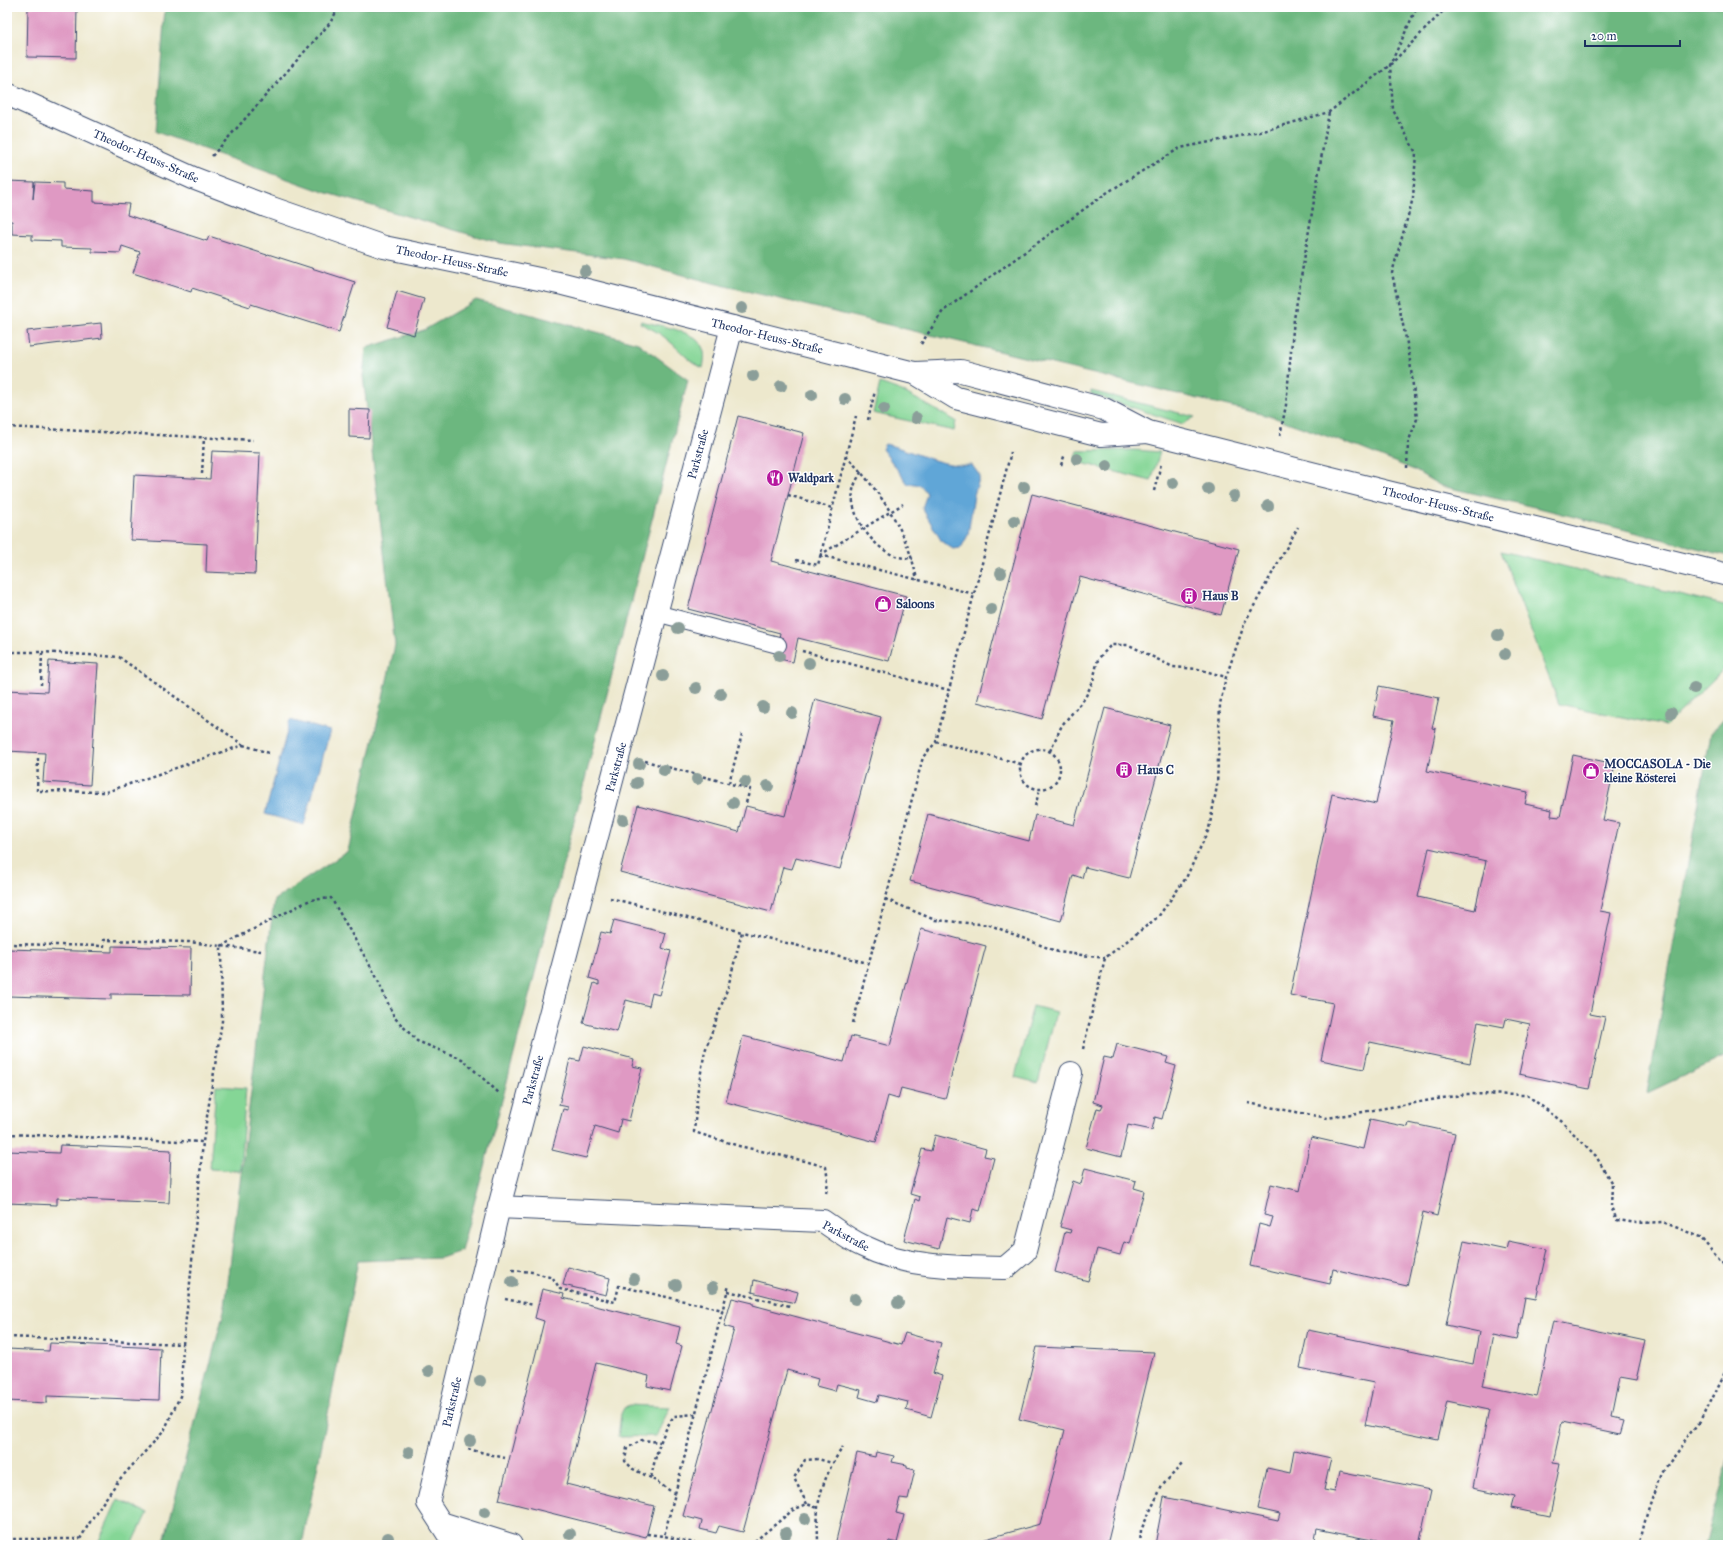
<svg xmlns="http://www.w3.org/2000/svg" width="1735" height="1552" font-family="'IM FELL Great Primer',serif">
<rect width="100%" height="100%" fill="#fff"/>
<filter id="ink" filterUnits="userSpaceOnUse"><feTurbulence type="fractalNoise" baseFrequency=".025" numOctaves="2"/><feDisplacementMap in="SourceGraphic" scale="8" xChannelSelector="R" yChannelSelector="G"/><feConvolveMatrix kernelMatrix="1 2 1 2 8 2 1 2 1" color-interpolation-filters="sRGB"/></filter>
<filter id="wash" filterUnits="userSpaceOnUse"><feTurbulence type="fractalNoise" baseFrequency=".012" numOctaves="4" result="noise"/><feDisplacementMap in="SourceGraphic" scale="16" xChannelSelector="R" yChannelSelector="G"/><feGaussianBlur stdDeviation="0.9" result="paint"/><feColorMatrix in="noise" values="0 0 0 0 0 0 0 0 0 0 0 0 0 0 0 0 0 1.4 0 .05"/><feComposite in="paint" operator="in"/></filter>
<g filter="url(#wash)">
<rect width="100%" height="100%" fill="#ede8cd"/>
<!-- green -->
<g fill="#85d696" stroke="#50827a">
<path d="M641,321C659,326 700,330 704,352C705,356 704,363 703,368C688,361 680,350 668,340C660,333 650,328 640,323Z"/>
<polygon points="880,383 902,391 956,421 954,431 873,413"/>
<polygon points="1091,391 1195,417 1183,424 1091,394"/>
<polygon points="1135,450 1160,452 1151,481 1074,461 1077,451"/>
<polygon points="1501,551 1728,606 1728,665 1666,726 1559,704"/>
<polygon points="1033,1006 1056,1012 1038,1083 1015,1077"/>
<polygon points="216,1086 246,1088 240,1171 210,1169"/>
<polygon points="629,1405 670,1407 656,1436 618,1437 621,1414 624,1408"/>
<polygon points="118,1499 147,1513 132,1545 97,1545"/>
</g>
<!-- forest -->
<g fill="#6cb77f" stroke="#44736e">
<polygon points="165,7 1728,7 1728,556 1543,509 1441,486 1414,470 1360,448 1270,416 713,283 624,259 499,243 321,191 156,132"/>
<polygon points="476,300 638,343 688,380 503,1097 461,1251 441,1258 358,1261 302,1545 163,1545 225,1307 274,900 348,851 395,645 363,376 366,348 424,330"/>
<polygon points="1728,715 1728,1055 1647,1093 1711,733"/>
<polygon points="1728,1458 1728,1545 1705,1545"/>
</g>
<!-- water -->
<g fill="#61a6d7" stroke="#3e6a9a">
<path d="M885,444C915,451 942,468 972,465L980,476L974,495L968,535L961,548L953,549L942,542L922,508L927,494C923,486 918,483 908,484L882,449Z"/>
<polygon points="290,720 330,731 304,825 265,814"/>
</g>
<g id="blocks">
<!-- building -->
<g fill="#df99c3" fill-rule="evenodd">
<polygon points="28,7 77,7 76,58 27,57"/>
<polygon points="7,181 34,182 33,199 35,182 63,183 63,189 94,191 94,202 129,204 127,215 207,241 209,236 267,255 268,254 355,282 339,332 251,304 250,307 192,288 191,292 133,273 140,252 122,246 120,253 92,252 92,248 61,247 61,241 32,240 32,235 12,234 12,221 7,221"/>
<polygon points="397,291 424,299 414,335 387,327"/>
<polygon points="101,323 102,338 29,347 27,331"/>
<polygon points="349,409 370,410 369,438 349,437"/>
<polygon points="738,416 804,433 771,561 906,596 889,661 798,638 793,662 775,658 780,633 688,609"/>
<polygon points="212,451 260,453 255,574 206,572 207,544 131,540 134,475 210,479"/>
<polygon points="1032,494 1239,549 1221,615 1080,577 1042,719 977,702"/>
<polygon points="49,661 98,664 90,785 43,782 45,753 7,751 7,690 47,692"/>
<path d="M1379,686L1439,698L1432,728L1436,729L1427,771L1528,792L1525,804L1552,810L1551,816L1560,817L1573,755L1615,764L1603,820L1619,823L1600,911L1611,913L1590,1014L1605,1017L1589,1089L1519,1074L1530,1024L1506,1019L1504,1027L1478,1022L1470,1063L1370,1042L1364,1069L1321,1060L1333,1003L1290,995L1332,794L1376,804L1394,720L1373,716ZM1429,848L1486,861L1475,910L1418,897Z"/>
<polygon points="815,699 881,717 840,869 796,858 792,869 783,867 771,912 620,872 638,805 739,832 746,806 785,816"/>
<polygon points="1105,708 1170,725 1129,878 1085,867 1082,878 1073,875 1061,921 910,881 928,814 1029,841 1035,815 1074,825"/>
<polygon points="614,920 666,933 662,948 671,951 659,995 652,993 649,1006 626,1000 617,1032 583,1023 594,983 599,985 599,981 589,978 601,932 610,934"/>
<polygon points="921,929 986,946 945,1099 901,1088 898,1099 888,1096 876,1142 726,1102 743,1036 844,1062 851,1036 890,1046"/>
<polygon points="112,946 191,948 190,995 111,994 111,999 7,996 7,949 112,952"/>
<polygon points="1117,1044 1168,1057 1166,1063 1176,1066 1162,1119 1155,1117 1152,1130 1128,1125 1121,1157 1086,1148 1097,1108 1101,1109 1103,1105 1093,1102 1104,1057 1113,1059"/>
<polygon points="584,1046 634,1059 632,1066 642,1068 629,1121 621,1119 618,1133 595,1126 586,1158 552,1150 563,1109 568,1110 568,1107 559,1105 570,1059 580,1061"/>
<polygon points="1370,1119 1408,1127 1409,1123 1455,1133 1437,1216 1423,1212 1407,1286 1333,1269 1330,1284 1250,1266 1259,1224 1270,1227 1273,1217 1264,1215 1271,1184 1300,1191 1311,1137 1363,1149"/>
<polygon points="935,1135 986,1149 984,1156 994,1158 980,1211 973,1209 970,1223 947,1217 939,1249 904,1240 915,1199 919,1201 920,1197 910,1194 922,1149 931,1151"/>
<polygon points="60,1145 171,1150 169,1203 57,1198 57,1205 7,1203 7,1151 59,1153"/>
<polygon points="1085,1168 1136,1181 1134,1188 1144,1191 1130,1244 1124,1242 1120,1255 1097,1249 1088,1281 1055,1272 1065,1232 1070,1233 1071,1230 1060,1227 1073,1181 1081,1184"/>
<polygon points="1464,1241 1506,1250 1508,1241 1547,1249 1536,1299 1525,1297 1517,1340 1493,1335 1483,1386 1537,1397 1553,1321 1645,1341 1636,1380 1619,1377 1611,1417 1624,1420 1620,1434 1562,1422 1553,1463 1560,1464 1549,1516 1511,1508 1514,1497 1473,1488 1489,1410 1447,1401 1438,1440 1365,1425 1374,1383 1300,1368 1308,1330 1473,1364 1479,1332 1446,1325"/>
<polygon points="568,1267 610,1278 606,1295 563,1285"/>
<polygon points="754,1280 798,1292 795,1303 752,1292"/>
<polygon points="542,1289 564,1294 563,1298 680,1327 676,1344 682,1346 670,1391 647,1386 649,1376 596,1363 566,1484 654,1506 646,1537 499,1500 544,1321 535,1318"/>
<polygon points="732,1298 753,1303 753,1305 901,1345 905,1333 941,1343 933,1373 942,1376 931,1417 906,1410 908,1402 879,1395 877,1402 859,1397 861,1390 837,1384 835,1391 816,1386 818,1379 787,1370 743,1532 719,1526 716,1533 700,1529 702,1521 683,1516 734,1329 724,1326"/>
<polygon points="50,1343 161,1348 159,1400 47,1396 47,1403 7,1401 7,1349 49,1351"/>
<polygon points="1037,1347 1154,1352 1107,1545 964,1545 1040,1524 1065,1430 1019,1419"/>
<polygon points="1294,1450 1331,1458 1324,1490 1335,1492 1339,1471 1431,1490 1419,1545 1397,1545 1317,1529 1314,1545 1155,1545 1164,1497 1278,1521 1280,1514 1258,1509 1267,1468 1290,1473"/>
<polygon points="876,1452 894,1456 892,1462 907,1465 907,1468 915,1470 908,1499 900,1498 896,1513 904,1515 897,1543 889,1541 888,1545 835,1545 857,1453 875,1457"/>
</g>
</g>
</g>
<g filter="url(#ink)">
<use href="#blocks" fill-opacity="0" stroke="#3a4b6f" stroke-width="1"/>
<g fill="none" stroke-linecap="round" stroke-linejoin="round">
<!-- service casing -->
<g stroke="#3a4b6f" stroke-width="18">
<polyline id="service" points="656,613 778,645"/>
</g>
<!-- minor casing -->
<g stroke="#3a4b6f" stroke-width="24">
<g id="minor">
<path d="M499,1207L823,1221C836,1230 849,1240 863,1246C907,1268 957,1267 1005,1268L1025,1251L1071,1073"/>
<polyline points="441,1523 511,1545"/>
<polyline points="455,1545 428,1503 499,1207 732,327"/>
</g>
</g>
<!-- tertiary casing -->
<g stroke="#3a4b6f" stroke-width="24">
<g id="tertiary">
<polyline points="7,94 193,178 266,206 384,247 563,284 910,372 915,373 956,398 1101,435 1148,432"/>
<polyline points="915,373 961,371 1104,409 1148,432 1387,492 1728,575"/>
</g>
</g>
<!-- path -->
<g stroke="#3a4b6f" stroke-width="2.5" stroke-dasharray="3 3" stroke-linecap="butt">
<polyline points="212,156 330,23 339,7"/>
<polyline points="921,344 943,311 1108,192 1180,148 1260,132 1329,112 1390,65 1447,7"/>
<polyline points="868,420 875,391"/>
<polyline points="7,427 253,440"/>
<polyline points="1280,436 1286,405 1294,319 1329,112"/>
<path d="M846,456C880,491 908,531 917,580"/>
<polyline points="1061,465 1065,454"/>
<polyline points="1407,468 1408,443 1417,419 1409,353 1392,273 1413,198 1416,153 1393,110 1390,65 1417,7"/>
<path d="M861,472C859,476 856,481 854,486C846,512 872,549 898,557C903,558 908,558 913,559"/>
<polyline points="202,474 204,437"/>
<polyline points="1154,491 1161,464"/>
<polyline points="788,495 832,508"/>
<polyline points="820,555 974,594"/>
<polyline points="820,555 903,504"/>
<polyline points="796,560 818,565 856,416"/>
<polyline points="802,651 949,690 1011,452"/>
<polyline points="7,652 42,652 41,685"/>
<polyline points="936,742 1021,764"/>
<polyline points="243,745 269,753"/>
<circle cx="1040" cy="769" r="20"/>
<polyline points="1050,751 1062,725 1085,698 1093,681 1098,659 1111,645 1129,645 1173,667 1198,669 1226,677"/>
<polyline points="38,758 37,791 106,792 243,745 119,657 42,652"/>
<polyline points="645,761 750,789 746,803"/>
<polyline points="729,783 742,734"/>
<polyline points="1035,806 1040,789"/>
<polyline points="610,898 742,932"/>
<polyline points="885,899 935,920 990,925 1058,952 1105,958"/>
<polyline points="7,944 104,946 104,940 189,942 261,951"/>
<polyline points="221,946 310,900 331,898 376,976 394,1017 417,1041 462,1059 500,1094"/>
<polyline points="853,1023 923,757 936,742 949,690"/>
<polyline points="1083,1049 1105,958 1158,917 1186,878 1209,829 1217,786 1220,704 1226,677 1245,622 1298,527"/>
<polyline points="1248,1103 1328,1118 1466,1094 1527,1095 1561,1121 1596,1156 1612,1184 1611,1207 1617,1220 1637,1223 1663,1222 1700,1237 1728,1270"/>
<polyline points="7,1134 203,1142"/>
<polyline points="826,1193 828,1182 826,1167 805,1161 739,1146 694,1132 698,1088 705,1051 728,987 742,932 868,963"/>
<polyline points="512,1270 532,1272 553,1278 560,1289 615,1302 619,1286 723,1310"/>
<polyline points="728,1291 790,1306"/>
<polyline points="505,1299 534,1305"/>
<polyline points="7,1337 183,1344"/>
<polyline points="468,1449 505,1458"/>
<polyline points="651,1478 633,1469 625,1461 627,1448 642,1440 660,1442"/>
<path d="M675,1494L651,1478C655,1457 661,1434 674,1416L696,1414"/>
<polyline points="807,1504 794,1478 805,1460 818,1459 832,1463"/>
<polyline points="647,1534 664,1536"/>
<polyline points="7,1539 80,1539"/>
<polyline points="79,1545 80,1539 96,1512 119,1480 164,1431 181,1394 183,1344 190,1283 203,1142 222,1021 221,946"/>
<polyline points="703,1545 664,1536 729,1285"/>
<polyline points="750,1545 793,1510 807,1504 818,1508"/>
<path d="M818,1545C818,1533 817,1519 818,1507C821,1485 831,1464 843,1447"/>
<polyline points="1140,1545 1141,1530 1162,1486 1183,1463"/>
<polyline points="1640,1545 1647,1516 1662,1471 1701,1421 1728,1365"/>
</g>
<!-- service -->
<use href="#service" stroke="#fff" stroke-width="16"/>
<!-- minor -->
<use href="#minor" stroke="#fff" stroke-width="22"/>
<!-- tertiary -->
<use href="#tertiary" stroke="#fff" stroke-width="22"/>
</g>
<!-- trees -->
<g fill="#8b9e99">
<circle cx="585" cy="271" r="6"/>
<circle cx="742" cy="308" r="6"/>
<circle cx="753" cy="376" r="6"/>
<circle cx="781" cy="386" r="6"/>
<circle cx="812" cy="395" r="6"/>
<circle cx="845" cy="399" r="6"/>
<circle cx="884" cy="409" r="6"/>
<circle cx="916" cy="418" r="6"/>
<circle cx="1077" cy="459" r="6"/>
<circle cx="1107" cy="466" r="6"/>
<circle cx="1173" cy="483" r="6"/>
<circle cx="1024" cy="487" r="6"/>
<circle cx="1208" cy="489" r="6"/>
<circle cx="1234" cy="496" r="6"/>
<circle cx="1268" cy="506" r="6"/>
<circle cx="1014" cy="521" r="6"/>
<circle cx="1001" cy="573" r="6"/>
<circle cx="991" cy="609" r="6"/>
<circle cx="678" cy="628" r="6"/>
<circle cx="1498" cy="635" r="6"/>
<circle cx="1505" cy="654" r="6"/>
<circle cx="779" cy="656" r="6"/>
<circle cx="809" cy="663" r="6"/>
<circle cx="663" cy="676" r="6"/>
<circle cx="696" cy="688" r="6"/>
<circle cx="1694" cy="688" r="6"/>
<circle cx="721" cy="694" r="6"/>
<circle cx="763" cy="707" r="6"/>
<circle cx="792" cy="713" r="6"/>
<circle cx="1671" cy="713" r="6"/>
<circle cx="639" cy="764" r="6"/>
<circle cx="664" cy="770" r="6"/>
<circle cx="697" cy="779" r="6"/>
<circle cx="745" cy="782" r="6"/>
<circle cx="637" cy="783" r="6"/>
<circle cx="768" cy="786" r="6"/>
<circle cx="733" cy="803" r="6"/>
<circle cx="623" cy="820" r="6"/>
<circle cx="634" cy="1279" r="6"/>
<circle cx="512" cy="1282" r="6"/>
<circle cx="676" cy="1285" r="6"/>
<circle cx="713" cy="1287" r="6"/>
<circle cx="855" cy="1299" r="6"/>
<circle cx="898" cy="1303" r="6"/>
<circle cx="429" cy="1371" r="6"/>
<circle cx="480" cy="1381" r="6"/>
<circle cx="470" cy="1441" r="6"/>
<circle cx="409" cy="1452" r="6"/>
<circle cx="485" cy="1512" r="6"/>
<circle cx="805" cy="1519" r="6"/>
<circle cx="786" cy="1533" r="6"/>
<circle cx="570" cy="1534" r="6"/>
<circle cx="388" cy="1538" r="6"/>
</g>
</g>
<!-- icons -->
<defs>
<g id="restaurant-disc" transform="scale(0.9)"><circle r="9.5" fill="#b5179e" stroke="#fff"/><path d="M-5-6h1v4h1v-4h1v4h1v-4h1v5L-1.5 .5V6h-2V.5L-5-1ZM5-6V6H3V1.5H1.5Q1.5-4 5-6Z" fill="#fff"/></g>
<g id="building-disc" transform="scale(0.9)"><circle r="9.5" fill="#b5179e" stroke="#fff"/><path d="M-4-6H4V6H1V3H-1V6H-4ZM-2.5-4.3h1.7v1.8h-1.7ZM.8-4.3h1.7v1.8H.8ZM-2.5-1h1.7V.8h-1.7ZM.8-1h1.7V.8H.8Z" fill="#fff"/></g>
<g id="shop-disc" transform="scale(0.9)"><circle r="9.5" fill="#b5179e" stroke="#fff"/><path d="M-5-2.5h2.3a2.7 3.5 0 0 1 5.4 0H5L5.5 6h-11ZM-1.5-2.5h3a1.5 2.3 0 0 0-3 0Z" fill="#fff"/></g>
</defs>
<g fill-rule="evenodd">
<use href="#restaurant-disc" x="775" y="478"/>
<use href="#building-disc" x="1189" y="596"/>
<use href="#shop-disc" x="883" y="604"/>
<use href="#building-disc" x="1124" y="770"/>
<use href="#shop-disc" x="1591" y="771"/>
</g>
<g text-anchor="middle" stroke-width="3" stroke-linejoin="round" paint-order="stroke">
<!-- street labels -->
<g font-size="12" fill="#1b2f5e" stroke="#fff">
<text transform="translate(146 156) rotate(24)" y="4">Theodor-Heuss-Straße</text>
<text transform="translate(452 261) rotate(12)" y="4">Theodor-Heuss-Straße</text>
<text transform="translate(767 336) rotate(14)" y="4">Theodor-Heuss-Straße</text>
<text transform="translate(698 454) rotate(-75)" y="4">Parkstraße</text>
<text transform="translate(1438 504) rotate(14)" y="4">Theodor-Heuss-Straße</text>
<text transform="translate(616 767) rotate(-75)" y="4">Parkstraße</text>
<text transform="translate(533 1080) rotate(-75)" y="4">Parkstraße</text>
<text transform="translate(846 1236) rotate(28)" y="4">Parkstraße</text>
<text transform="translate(452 1402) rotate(-77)" y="4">Parkstraße</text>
</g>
<!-- poi labels -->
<g font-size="12" font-weight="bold" fill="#1b2f5e" stroke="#fff" text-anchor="start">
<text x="788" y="482">Waldpark</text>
<text x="1202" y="600">Haus B</text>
<text x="896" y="608">Saloons</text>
<text x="1604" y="768">MOCCASOLA - Die<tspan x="1604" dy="14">kleine Rösterei</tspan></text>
<text x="1137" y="774">Haus C</text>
</g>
</g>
<!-- margin -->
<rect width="1735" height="1552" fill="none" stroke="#fff" stroke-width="24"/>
<!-- scale -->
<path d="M1585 40v6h95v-6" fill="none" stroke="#1b2f5e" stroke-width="2"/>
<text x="1591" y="40" font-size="12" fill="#1b2f5e" stroke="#ffffff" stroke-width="3" paint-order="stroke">20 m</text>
</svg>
